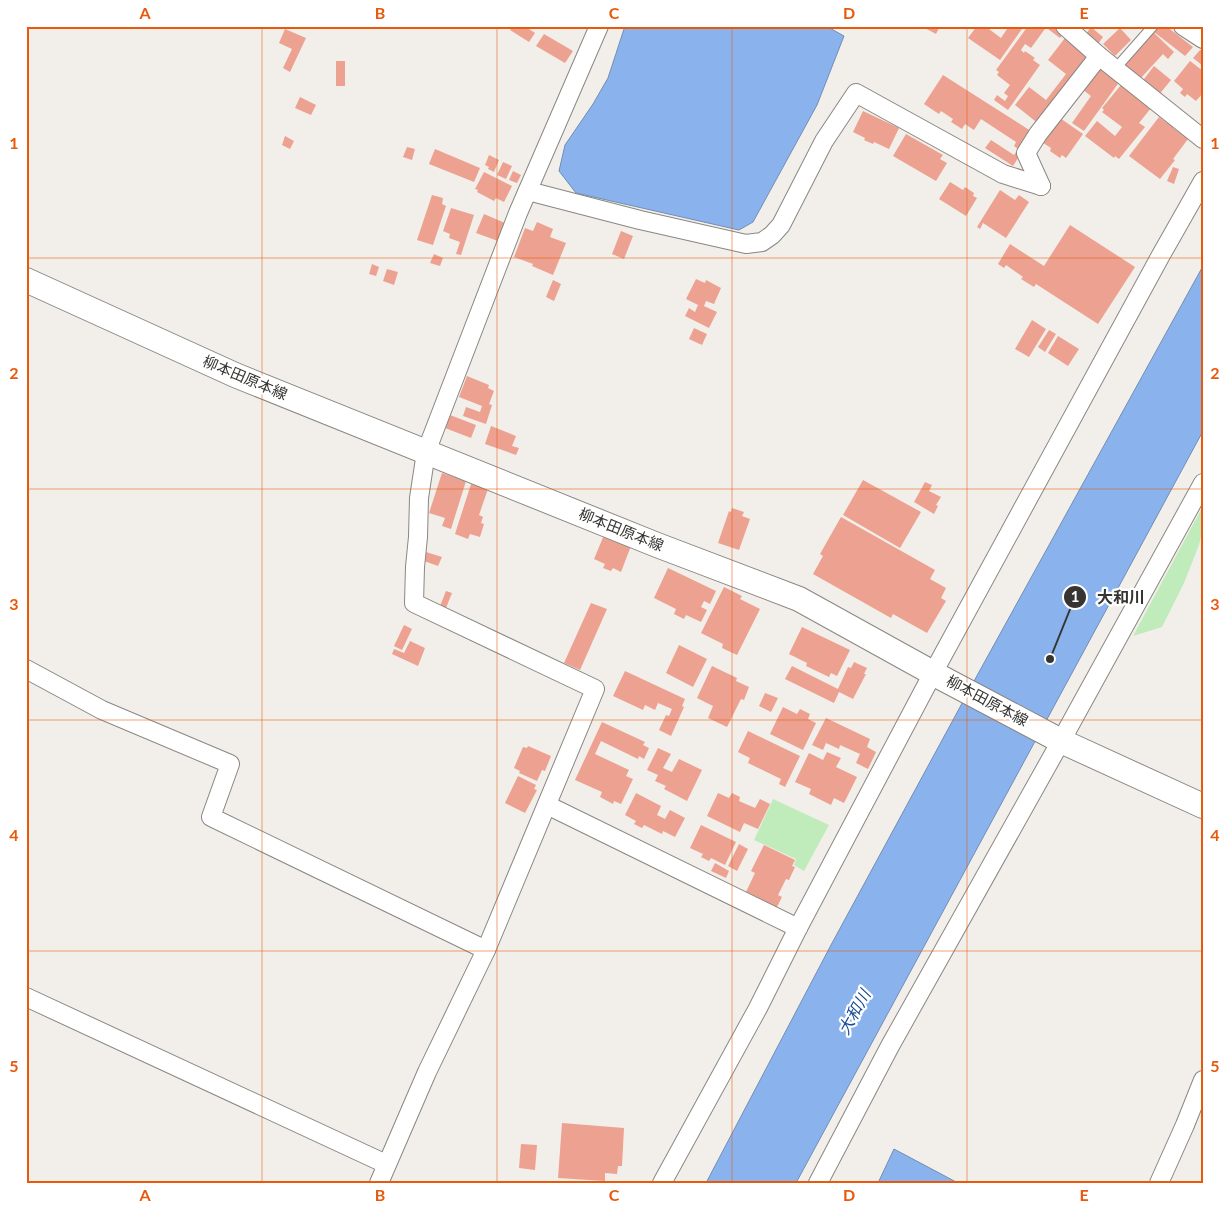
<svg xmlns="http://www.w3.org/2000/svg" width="1229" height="1209" font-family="Lato,'Noto Sans JP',sans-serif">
<rect width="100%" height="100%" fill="#f2efea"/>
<!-- green -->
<g fill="#c0ebba">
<polygon points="1203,506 1203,529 1199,545 1184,583 1162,627 1133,636"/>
<polygon points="773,799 829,825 804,871 794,865 796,859 754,840"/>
</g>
<!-- water -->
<g fill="#8ab3ed" stroke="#718db5">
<polygon points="625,26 826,26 844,36 817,105 753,222 739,230 576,193 559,171 565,145 593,104 608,78"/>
<polygon points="1203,266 1203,431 796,1183 706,1183 831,945 979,672"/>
<polygon points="894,1149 958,1183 878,1183"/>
</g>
<!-- building -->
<g fill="#eda190">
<polygon points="513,26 524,26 535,33 529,42 510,30"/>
<polygon points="921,26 940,26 936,34"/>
<polygon points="977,26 985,26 1001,38 1007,29 1004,26 1024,26 1000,60 968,38"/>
<polygon points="1028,26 1047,26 1031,48 1025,44 1021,50 1024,53 1025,51 1035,58 1033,60 1040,65 1008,110 994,100 997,95 1005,101 1008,96 1004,93 1010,85 997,75 999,72 996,70"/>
<polygon points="1050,26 1059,26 1065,31 1060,38 1048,29"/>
<polygon points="1158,26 1166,26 1193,47 1185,56 1154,32"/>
<polygon points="1091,27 1103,37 1098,44 1086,34"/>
<polygon points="1120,28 1131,40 1115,56 1103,44"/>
<polygon points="285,29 306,38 290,72 283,68 292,49 279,43"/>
<polygon points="1152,31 1174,52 1168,59 1163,54 1140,79 1122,62"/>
<polygon points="544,34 573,51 565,63 536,46"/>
<polygon points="1065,38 1083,52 1095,55 1040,125 1015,105 1029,87 1046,100 1066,74 1048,60"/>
<polygon points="1200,50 1203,51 1203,66 1193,58"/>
<rect x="336" y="61" width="9" height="25"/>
<polygon points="1190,61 1203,71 1203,93 1196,101 1187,94 1185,97 1180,93 1183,89 1174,81"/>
<polygon points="1096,64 1120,81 1084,131 1072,123 1091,96 1079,87"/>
<polygon points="1154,66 1171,80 1158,96 1141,83"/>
<polygon points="943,75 1034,133 1013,166 985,148 991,140 1014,155 1018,149 1014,146 1016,142 981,119 974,130 965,124 962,129 951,122 953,119 941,111 939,114 924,104"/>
<polygon points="1121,85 1151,108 1139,123 1145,127 1119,159 1115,156 1114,158 1085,136 1097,121 1115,136 1122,127 1102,112 1104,110 1102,108"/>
<polygon points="300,97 316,105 311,115 295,108"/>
<polygon points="863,111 899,128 889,149 874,142 873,144 864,140 865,138 853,132"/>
<polygon points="1057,116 1083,134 1066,158 1062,155 1060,158 1050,151 1051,148 1040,141"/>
<polygon points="1159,117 1167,123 1168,121 1175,126 1173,128 1188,139 1173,159 1175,160 1160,179 1129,156"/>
<polygon points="906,134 943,155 940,159 947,163 936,181 893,156"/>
<polygon points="285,136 294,141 290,149 282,145"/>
<polygon points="407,147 415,149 412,160 403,157"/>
<polygon points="435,149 480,168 474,182 429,164"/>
<polygon points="489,155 499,160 494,172 488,169 489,167 485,165"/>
<polygon points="503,162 512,166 506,179 497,175"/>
<polygon points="1173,167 1179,169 1174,184 1167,181"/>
<polygon points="513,171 521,175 517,183 509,180"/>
<polygon points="484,172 512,186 504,202 496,198 494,201 477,192 478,190 475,189"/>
<polygon points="950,182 963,190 965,187 974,193 973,196 977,198 966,216 939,199"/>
<polygon points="1000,190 1015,200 1019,195 1029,202 1006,238 983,223 980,229 977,227"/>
<polygon points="432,195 443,198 442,204 446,206 433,245 417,240"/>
<polygon points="451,208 474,215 461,255 456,254 460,242 449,238 450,234 443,231"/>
<polygon points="484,214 505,223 498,241 476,233"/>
<polygon points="537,222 553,229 550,237 566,243 553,275 532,266 533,264 514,257 525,228 533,231"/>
<polygon points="1070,225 1135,267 1098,324 1036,284 1034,287 1021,279 1023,277 1006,265 1004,268 998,264 1010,244 1044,266"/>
<polygon points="621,231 633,236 624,259 612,254"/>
<polygon points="434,254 443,258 440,266 430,263"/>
<polygon points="372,264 379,267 376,276 369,274"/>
<polygon points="387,269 398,272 394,285 383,281"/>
<polygon points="696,279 705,283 706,280 721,288 714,304 706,301 704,306 717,312 709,328 685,316 689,308 695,312 698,305 686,299"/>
<polygon points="553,280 561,284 554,301 546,297"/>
<polygon points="1032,320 1046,329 1029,357 1015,349"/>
<polygon points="694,328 707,334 702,345 689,339"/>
<polygon points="1049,330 1056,334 1045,352 1038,347"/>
<polygon points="1058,336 1079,349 1068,366 1048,353"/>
<polygon points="467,376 489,385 488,388 494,391 489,404 492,405 486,424 463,416 466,407 480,412 482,406 459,397"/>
<polygon points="450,415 476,425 471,438 445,428"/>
<polygon points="491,426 516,436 512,446 519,448 516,455 485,444"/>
<polygon points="442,473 466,481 451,529 442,526 445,518 429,513"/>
<polygon points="863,480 921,512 900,548 843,515"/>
<polygon points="925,482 932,485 929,491 941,497 936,505 938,506 934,514 914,502"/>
<polygon points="471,484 488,489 479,515 483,517 481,523 484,524 480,537 470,534 468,539 455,534"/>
<polygon points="732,508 744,512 742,516 750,519 739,550 718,543 729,511 731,512"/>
<polygon points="841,517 935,570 930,579 946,588 941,598 946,601 927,633 893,614 891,618 813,574 823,556 820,554"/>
<polygon points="604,535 631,546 621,572 613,568 611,571 603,568 605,564 594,559"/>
<polygon points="426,552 442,557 438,566 424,561"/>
<polygon points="668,568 716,591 710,604 704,601 701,607 707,610 701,622 686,615 684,619 674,614 676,609 654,598"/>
<polygon points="724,587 742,596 740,599 760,609 737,655 722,648 723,644 701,633"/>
<polygon points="446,591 452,593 446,608 440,606"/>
<polygon points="591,603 607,609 580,670 564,663"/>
<polygon points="404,625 412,629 402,650 394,646"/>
<polygon points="802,627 850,650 837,676 831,673 829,677 806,666 807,663 789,654"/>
<polygon points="410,641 425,648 418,666 392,654 394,649 404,653"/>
<polygon points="679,645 707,659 693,687 666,673"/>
<polygon points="854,662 867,668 864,674 866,674 853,699 839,692 834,703 785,679 792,666 838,689 848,667 851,668"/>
<polygon points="712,666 737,678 736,681 749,687 744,700 741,699 727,727 708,718 713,706 697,698"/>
<polygon points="625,671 685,699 682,706 684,707 671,736 659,730 666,715 669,716 672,709 658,703 655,710 645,705 643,710 613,696"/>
<polygon points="765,693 778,698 771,712 759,706"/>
<polygon points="783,707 797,714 800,709 810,714 808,719 816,723 803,750 770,734"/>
<polygon points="826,718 870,739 867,747 876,752 868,769 856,763 860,754 840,745 839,749 826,743 823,750 812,745"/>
<polygon points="602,722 645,742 643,745 649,748 644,759 639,756 638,759 601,741 595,754 629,770 626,776 633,779 621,804 614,801 613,804 600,797 602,792 575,780"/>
<polygon points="748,731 800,756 785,787 779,784 781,779 748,763 750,758 738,752"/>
<polygon points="528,746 551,756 545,771 542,770 537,781 519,773 520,771 514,768 523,747 527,748"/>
<polygon points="658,748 671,754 663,768 672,772 679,759 702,770 687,801 664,789 666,786 655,781 658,775 647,770"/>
<polygon points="827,752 841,758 836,767 857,777 844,803 834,798 831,805 809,794 811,789 795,782 809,753 823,760"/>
<polygon points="518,776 536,785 534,789 537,790 525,813 505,803"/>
<polygon points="636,793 661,806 657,815 665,819 670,810 685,818 675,837 663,831 662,834 644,825 642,828 634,824 636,821 625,815"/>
<polygon points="718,793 729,798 732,793 740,797 739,801 755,808 760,799 770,804 758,829 744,823 740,832 707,816"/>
<polygon points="701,825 736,842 725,865 711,858 709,861 701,857 703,854 690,848"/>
<polygon points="739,844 748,849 737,871 728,866"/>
<polygon points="764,845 795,860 792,866 795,867 789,880 786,879 778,895 782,897 776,909 745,894 755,873 751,871"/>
<polygon points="715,863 729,871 726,878 711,871"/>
<polygon points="562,1123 624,1128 622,1166 618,1166 617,1174 605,1173 605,1181 558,1178"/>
<polygon points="521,1144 537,1145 535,1170 519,1168"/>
</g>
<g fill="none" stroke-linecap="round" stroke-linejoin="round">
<!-- service casing -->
<g stroke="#8a8783" stroke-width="11">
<polyline id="service" points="1115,69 1153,26"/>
</g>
<!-- minor casing -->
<g stroke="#8a8783" stroke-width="20">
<g id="minor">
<polyline points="1065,26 1099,56 1203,139"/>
<polyline points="1183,26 1203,39"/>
<polyline points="1041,186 1026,153 1038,134 1099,56"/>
<polyline points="528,191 640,220 746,244 762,242 772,235 781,225 824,141 856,93 1003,174 1041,186"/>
<polyline points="26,669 102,710 230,764 211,817 486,950"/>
<polyline points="547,805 798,928"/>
<polyline points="26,997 386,1164"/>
<polyline points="379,1183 427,1072 486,950 595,689 414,603 415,567 418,537 419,498 426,452 518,213 599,26"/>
<polyline points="662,1183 758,1008 798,928 933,673 1161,255 1203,181"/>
<polyline points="818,1183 890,1046 1061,741 1203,483"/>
<polyline points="1159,1183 1185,1125 1203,1080"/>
</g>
</g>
<!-- secondary casing -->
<g stroke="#8a8783" stroke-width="26">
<polyline id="secondary" points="26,280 235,375 657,545 799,599 940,677 1061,741 1203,806"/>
</g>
<!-- service -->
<use href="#service" stroke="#fff" stroke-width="9"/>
<!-- minor -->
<use href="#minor" stroke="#fff" stroke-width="18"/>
<!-- secondary -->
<use href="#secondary" stroke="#fff" stroke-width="24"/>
</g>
<!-- grid -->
<path fill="none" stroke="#e8590c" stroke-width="1" stroke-opacity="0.55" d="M262,26V1183M497,26V1183M732,26V1183M967,26V1183M26,258H1203M26,489H1203M26,720H1203M26,951H1203"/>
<g text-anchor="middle" stroke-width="4.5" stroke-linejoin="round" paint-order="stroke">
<!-- street labels -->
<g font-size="15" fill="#363533" stroke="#fff">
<text transform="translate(245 378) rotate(23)" y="5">柳本田原本線</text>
<text transform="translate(621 530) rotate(22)" y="5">柳本田原本線</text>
<text transform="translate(987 701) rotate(28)" y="5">柳本田原本線</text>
</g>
<!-- water labels -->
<g font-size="16" font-style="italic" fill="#164b8f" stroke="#fff">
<text transform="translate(854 1012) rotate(-61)" y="6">大和川</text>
</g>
</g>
<!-- callouts -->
<path fill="none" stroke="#363533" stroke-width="2" d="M1050 659L1075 597"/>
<g fill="#363533" stroke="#fff" stroke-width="2">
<circle cx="1050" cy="659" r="5"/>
<circle cx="1075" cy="597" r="12"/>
</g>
<g font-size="15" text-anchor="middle" font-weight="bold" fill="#fff">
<text x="1075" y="602">1</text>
</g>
<g font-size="16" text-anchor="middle" font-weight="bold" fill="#363533" stroke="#fff" stroke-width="4.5" stroke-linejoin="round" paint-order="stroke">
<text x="1121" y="603">大和川</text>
</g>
<!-- border -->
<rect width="1229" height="1209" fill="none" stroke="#ffffff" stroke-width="55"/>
<rect x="28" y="28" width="1174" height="1154" fill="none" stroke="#e8590c" stroke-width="2"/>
<g font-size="16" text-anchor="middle" font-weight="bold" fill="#e8590c">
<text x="145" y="19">A</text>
<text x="380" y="19">B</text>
<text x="614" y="19">C</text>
<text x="849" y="19">D</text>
<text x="1084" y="19">E</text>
<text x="14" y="149">1</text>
<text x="1215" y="149">1</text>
<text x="14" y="379">2</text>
<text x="1215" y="379">2</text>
<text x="14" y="610">3</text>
<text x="1215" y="610">3</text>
<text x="14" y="841">4</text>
<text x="1215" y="841">4</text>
<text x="14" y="1072">5</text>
<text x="1215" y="1072">5</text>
<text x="145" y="1201">A</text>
<text x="380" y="1201">B</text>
<text x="614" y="1201">C</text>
<text x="849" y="1201">D</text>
<text x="1084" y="1201">E</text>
</g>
</svg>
